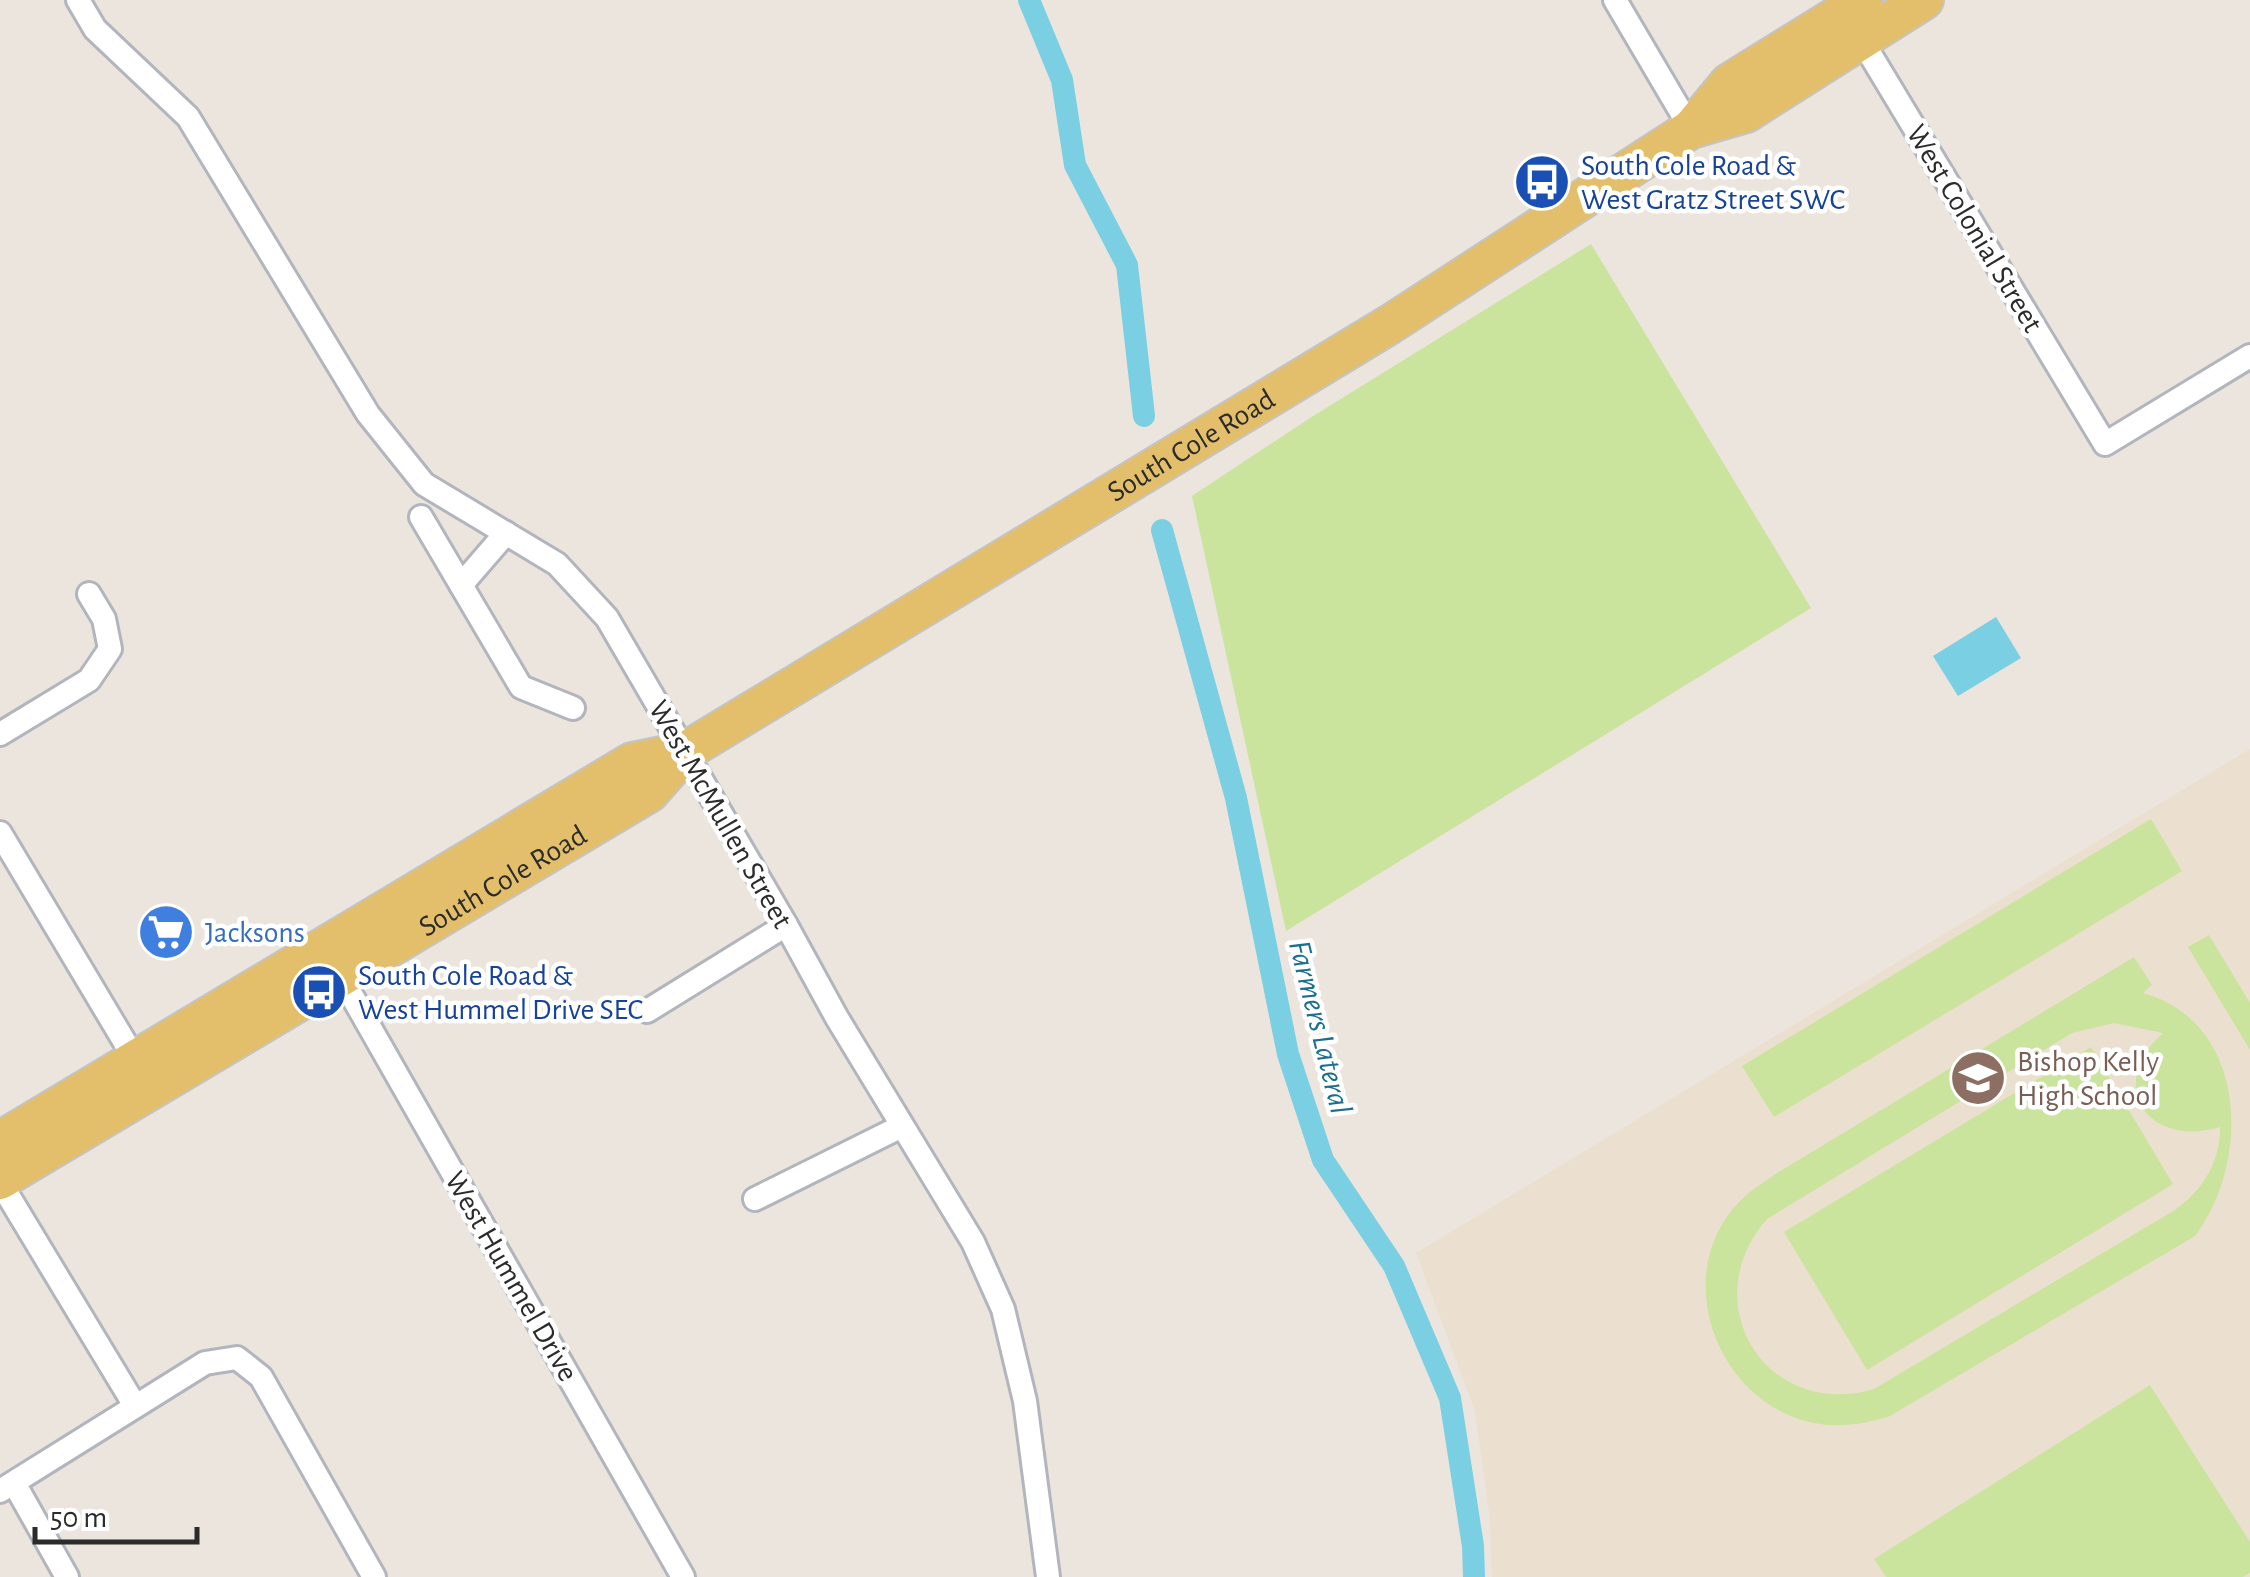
<svg xmlns="http://www.w3.org/2000/svg" width="2250" height="1577" font-family="'Alegreya Sans',sans-serif">
<rect width="100%" height="100%" fill="#ebe5de"/>
<!-- education -->
<polygon fill="#ebe0cf" points="2250,749 2250,1577 1492,1577 1490,1520 1475,1411 1416,1253"/>
<!-- pitch -->
<g fill="#cae39d" fill-rule="evenodd">
<polygon points="1591,244 1811,608 1286,931 1192,496 1310,418"/>
<polygon points="2151,819 2182,871 1774,1117 1742,1066"/>
<polygon points="2209,935 2250,1003 2250,1050 2188,947"/>
<path d="M2134,957L2152,985L2143,993C2250,1023 2250,1164 2195,1236L1890,1416C1865,1424 1841,1428 1814,1423C1717,1404 1668,1274 1740,1201C1751,1190 1764,1182 1777,1173ZM2114,1023L2163,1033C2105,1084 2147,1149 2220,1127C2221,1161 2202,1191 2175,1210L1874,1389C1767,1421 1693,1303 1767,1219L2072,1033Z"/>
<polygon points="2091,1047 2173,1184 1867,1370 1784,1232"/>
<polygon points="2150,1385 2250,1542 2250,1573 2243,1577 1886,1577 1874,1559"/>
</g>
<!-- water -->
<polygon fill="#7bcfe3" points="1996,617 2021,658 1958,696 1933,656"/>
<g fill="none" stroke-linecap="round" stroke-linejoin="round">
<!-- canal -->
<g stroke="#7bcfe3" stroke-width="22">
<polyline points="1029,0 1062,80 1075,165 1127,265 1144,416"/>
<polyline points="1162,530 1236,798 1288,1054 1323,1160 1394,1266 1450,1398 1473,1546 1474,1577"/>
</g>
<!-- minor casing -->
<g stroke="#b2b5bd" stroke-width="28">
<g id="minor">
<polyline points="78,0 95,29 188,117 368,414 424,484 557,564 607,618 786,925 837,1018 973,1242 1003,1309 1025,1401 1048,1577"/>
<polyline points="1615,0 1691,129"/>
<polyline points="1856,31 2105,444 2250,356"/>
<polyline points="421,517 521,687 573,708"/>
<polyline points="461,585 506,533"/>
<polyline points="0,734 89,680 110,649 104,619 89,594"/>
<polyline points="0,833 142,1071"/>
<polyline points="340,975 683,1577"/>
<polyline points="647,1011 786,925"/>
<polyline points="0,1182 134,1404"/>
<polyline points="755,1199 902,1126"/>
<polyline points="14,1483 67,1577"/>
<polyline points="0,1491 205,1363 237,1358 261,1377 374,1577"/>
</g>
</g>
<!-- primary casing -->
<g stroke="#c4c4c4" stroke-width="42">
<g id="primary">
<polyline points="1691,129 1729,83 1863,0"/>
<polyline points="0,1141 632,762 686,751"/>
<path id="s1" d="M0,1180L649,793L686,751L1389,325L1691,129L1746,113L1924,0"/>
</g>
</g>
<!-- minor -->
<use href="#minor" stroke="#fff" stroke-width="22"/>
<!-- primary -->
<use href="#primary" stroke="#e3bf6b" stroke-width="38"/>
</g>
<!-- icons -->
<defs>
<g id="bus-disc" transform="scale(2.875)"><circle r="9.5" fill="#1a4fb4" stroke="#fff"/><path d="M-5-6H5V4H4V6H2V4H-2V6H-4V4H-5ZM-3.5-4V0h7V-4ZM-3.5 1.2v1.5H-2V1.2ZM2 1.2v1.5H3.5V1.2Z" fill="#fff"/></g>
<g id="supermarket-disc" transform="scale(2.875)"><circle r="9.5" fill="#3f7fe0" stroke="#fff"/><path d="M-6-5.5h2.5l.6 2H6L4.5 2H-2.5L-4.4-4H-6ZM-1.5 3.2a1.3 1.3 0 1 0 .1 0ZM3 3.2a1.3 1.3 0 1 0 .1 0Z" fill="#fff"/></g>
<g id="school-disc" transform="scale(2.875)"><circle r="9.5" fill="#8d6e63" stroke="#fff"/><path d="M0-5L7-2L0 1L-7-2ZM-4 1L0 2.5L4 1V4Q0 6-4 4Z" fill="#fff"/></g>
</defs>
<g fill-rule="evenodd">
<use href="#bus-disc" x="1542" y="182"/>
<use href="#supermarket-disc" x="166" y="932"/>
<use href="#bus-disc" x="319" y="992"/>
<use href="#school-disc" x="1978" y="1078"/>
</g>
<g text-anchor="middle" stroke-width="9" stroke-linejoin="round" paint-order="stroke">
<!-- transit labels -->
<g font-size="30" fill="#164399" stroke="#fff" text-anchor="start">
<text x="1581" y="175">South Cole Road &amp;<tspan x="1581" dy="34">West Gratz Street SWC</tspan></text>
<text x="358" y="985">South Cole Road &amp;<tspan x="358" dy="34">West Hummel Drive SEC</tspan></text>
</g>
<!-- street labels -->
<g font-size="30" fill="#2b2b2b" stroke="#fff">
<text transform="translate(1975 228) rotate(59)" y="10">West Colonial Street</text>
<text dy="10" stroke="none"><textPath href="#s1" startOffset="1402">South Cole Road</textPath></text>
<text transform="translate(721 814) rotate(60)" y="10">West McMullen Street</text>
<text dy="10" stroke="none"><textPath href="#s1" startOffset="585">South Cole Road</textPath></text>
<text transform="translate(512 1276) rotate(60)" y="10">West Hummel Drive</text>
</g>
<!-- shop labels -->
<g font-size="30" fill="#366cbe" stroke="#fff" text-anchor="start">
<text x="205" y="942">Jacksons</text>
</g>
<!-- education labels -->
<g font-size="30" fill="#785e54" stroke="#fff" text-anchor="start">
<text x="2017" y="1071">Bishop Kelly<tspan x="2017" dy="34">High School</tspan></text>
</g>
<!-- water labels -->
<g font-size="32" font-style="italic" fill="#1a6f8f" stroke="#fff">
<text transform="translate(1321 1027) rotate(76)" y="11">Farmers Lateral</text>
</g>
</g>
<!-- scale -->
<path d="M35 1527v15h162v-15" fill="none" stroke="#2b2b2b" stroke-width="5"/>
<text x="50" y="1527" font-size="30" fill="#2b2b2b" stroke="#ffffff" stroke-width="8" paint-order="stroke">50 m</text>
</svg>
